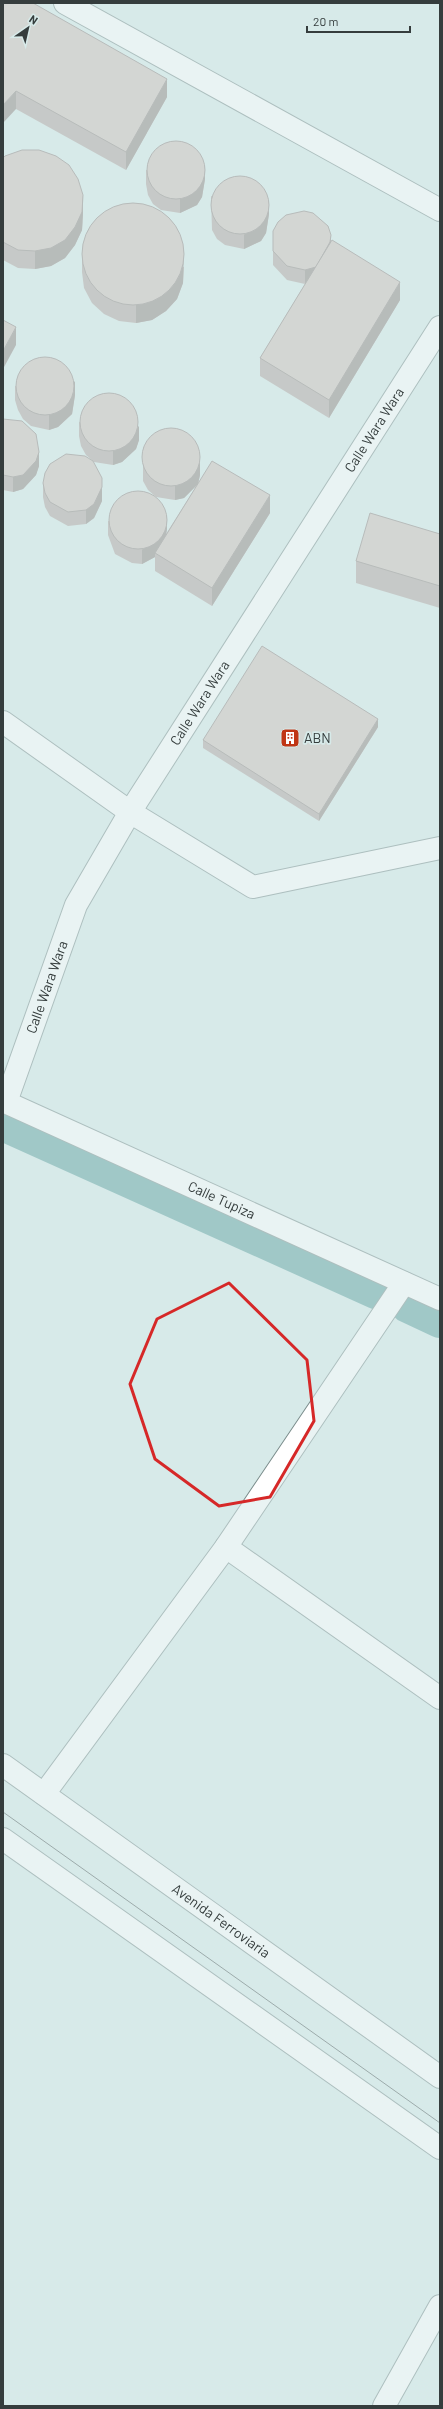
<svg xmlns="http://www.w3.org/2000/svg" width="443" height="2409" font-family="Barlow,sans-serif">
<rect width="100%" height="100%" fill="#d7eae9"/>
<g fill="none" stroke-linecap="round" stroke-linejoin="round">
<!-- canal -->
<g stroke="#5ea09e" stroke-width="36">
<polyline points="3,1123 376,1291"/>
<polyline points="408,1305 440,1320"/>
</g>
<!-- minor casing -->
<g stroke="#7b8d8c" stroke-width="24">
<g id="minor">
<polyline points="65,3 440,210"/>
<polyline points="3,722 130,812 253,887 440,848"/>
<path id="s1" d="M3,1101L440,1299"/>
<path id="s2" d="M6,1102L76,905L130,812L440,327"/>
<polyline points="226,1547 440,1698"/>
<path id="s3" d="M3,1765L440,2077"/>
<polyline points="44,1794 226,1547 404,1283"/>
<polyline points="3,1839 440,2148"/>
<polyline points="384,2406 440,2306"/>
</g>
</g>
<!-- minor -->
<use href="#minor" stroke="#fff" stroke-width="22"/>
<!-- tram -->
<polyline stroke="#55605f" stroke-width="1" points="3,1812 440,2123"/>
</g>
<!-- wall -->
<g fill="#b2a39f">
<polygon points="3,3 167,97 126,170 16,109"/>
<polygon points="3,158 83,213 82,230 75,245 65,258 51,266 35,269 18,268 3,260"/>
<polygon points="146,170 205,179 202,197 197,205 180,213 161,210 153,204 148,195 146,184"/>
<polygon points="211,196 269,214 266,233 261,241 244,249 225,245 217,239 212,230"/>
<polygon points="273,231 331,242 400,300 329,418 260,376 260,358 305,284 287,280 273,265"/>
<polygon points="82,254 184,267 183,283 177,299 166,311 152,320 136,323 119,321 104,314 92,303 84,288 82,272"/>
<polygon points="15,386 75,395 72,414 58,427 49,430 31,426 23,419 18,410 15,400"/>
<polygon points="3,419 39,466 36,475 23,489 13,492 3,490"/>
<polygon points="79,422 139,440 136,449 122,462 113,465 94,462 86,455 81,446 79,436"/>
<polygon points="143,447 200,475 198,484 270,513 212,606 155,571 155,557 142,564 132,563 115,554 108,535 108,521 167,529 166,534 197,485 184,498 175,500 156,497 148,490 143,481"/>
<polygon points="43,483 102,501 94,518 86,524 68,526 50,516 45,507 43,497"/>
<polygon points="440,534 440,608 356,583 356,561"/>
<polygon points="378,727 319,821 203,748 203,740"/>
</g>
<!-- shaded-wall -->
<g fill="#918582">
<polygon points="167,79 167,97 126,170 126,152"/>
<polygon points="16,91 16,109 3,123 3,105"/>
<polygon points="205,165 205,179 202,197 197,205 180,213 180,199"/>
<polygon points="83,195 83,213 82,230 75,245 65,258 51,266 35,269 35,251"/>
<polygon points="269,200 269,214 266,233 261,241 244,249 244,235"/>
<polygon points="331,235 331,250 305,284 305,270"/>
<polygon points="184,249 183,283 177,299 166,311 152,320 136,323 136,305"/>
<polygon points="400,282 400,300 329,418 329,400"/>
<polygon points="16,327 16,345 3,369 3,351"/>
<polygon points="75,381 75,395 72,414 58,427 49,430 49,415"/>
<polygon points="139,426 139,440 136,449 122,462 113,465 113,451"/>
<polygon points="39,452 39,466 36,475 23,489 13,492 13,477"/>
<polygon points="200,461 200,475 198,484 184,498 175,500 175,486"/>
<polygon points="102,487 102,501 94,518 86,524 86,510"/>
<polygon points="270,495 270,513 212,606 212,588"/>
<polygon points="167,515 167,529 164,548 159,556 159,555 155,553 155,557 142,564 142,550"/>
<polygon points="378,719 378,727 319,821 319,814"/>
</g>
<!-- building -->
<g fill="#cfbeb9" stroke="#918582">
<polygon points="3,3 33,3 167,79 126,152 16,91 3,105"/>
<circle cx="176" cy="170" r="29"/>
<polygon points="22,150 39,150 56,156 69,165 78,179 83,195 82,212 75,227 65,240 51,248 35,251 18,250 3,242 3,158 5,156"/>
<circle cx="240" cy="205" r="29"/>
<circle cx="133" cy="254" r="51"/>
<polygon points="304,211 313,213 328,226 331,235 330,242 316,267 305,270 287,266 273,251 273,231 278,222 286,215"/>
<polygon points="332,240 400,282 329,400 260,358"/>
<polygon points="3,320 16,327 3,351"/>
<circle cx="45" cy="386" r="29"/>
<circle cx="109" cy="422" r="29"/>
<polygon points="3,419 22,421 36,434 39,452 36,461 23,475 13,477 3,475"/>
<circle cx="171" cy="457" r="29"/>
<polygon points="66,454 85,456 93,461 102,478 102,487 94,504 86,510 68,512 50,502 45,493 43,483 45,473 50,464"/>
<polygon points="212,461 270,495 212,588 155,553"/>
<circle cx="138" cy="520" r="29"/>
<polygon points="370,513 440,534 440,586 356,561"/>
<polygon points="262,646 378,719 319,814 203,740"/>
</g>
<!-- marked area -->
<path d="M0 0H443V2409H0ZM229,1283L307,1360L314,1421L270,1497L219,1506L155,1459L130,1384L157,1319Z" fill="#d7eae9" fill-opacity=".55" fill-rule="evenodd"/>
<path fill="none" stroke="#d62828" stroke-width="3" stroke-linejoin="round" d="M229,1283L307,1360L314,1421L270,1497L219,1506L155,1459L130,1384L157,1319Z"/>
<!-- icons -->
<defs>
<g id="building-square" transform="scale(1)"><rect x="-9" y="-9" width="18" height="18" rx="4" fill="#c03615" stroke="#d7eae9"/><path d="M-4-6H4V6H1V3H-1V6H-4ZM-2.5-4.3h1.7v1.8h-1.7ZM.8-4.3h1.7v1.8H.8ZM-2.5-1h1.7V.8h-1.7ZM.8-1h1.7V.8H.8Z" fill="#fff"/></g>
</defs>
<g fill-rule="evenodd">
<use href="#building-square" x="290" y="738"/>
</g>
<g text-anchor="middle" stroke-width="3.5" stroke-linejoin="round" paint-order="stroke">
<!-- street labels -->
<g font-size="14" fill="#353d3d" stroke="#d7eae9">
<text dy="5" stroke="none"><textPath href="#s2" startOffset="770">Calle Wara Wara</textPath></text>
<text dy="5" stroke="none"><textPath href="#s2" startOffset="446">Calle Wara Wara</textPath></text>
<text dy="5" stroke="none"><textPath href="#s2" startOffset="122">Calle Wara Wara</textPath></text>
<text dy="5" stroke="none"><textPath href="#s1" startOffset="240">Calle Tupiza</textPath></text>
<text dy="5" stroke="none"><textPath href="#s3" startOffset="268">Avenida Ferroviaria</textPath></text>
</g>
<!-- poi labels -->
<g font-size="14" fill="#353d3d" stroke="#d7eae9" text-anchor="start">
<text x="304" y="743">ABN</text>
</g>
</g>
<!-- border -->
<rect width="443" height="2409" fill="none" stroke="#353d3d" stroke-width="8"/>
<!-- north arrow -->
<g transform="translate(28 28) rotate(34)" stroke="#d7eae9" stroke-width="3" paint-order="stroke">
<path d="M0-3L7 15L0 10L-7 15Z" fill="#353d3d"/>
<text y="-6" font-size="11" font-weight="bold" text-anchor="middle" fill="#353d3d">N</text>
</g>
<!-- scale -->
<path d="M307 26v6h103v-6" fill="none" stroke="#353d3d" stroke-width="2"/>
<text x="313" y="26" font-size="12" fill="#353d3d" stroke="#d7eae9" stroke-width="3" paint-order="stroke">20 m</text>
</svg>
